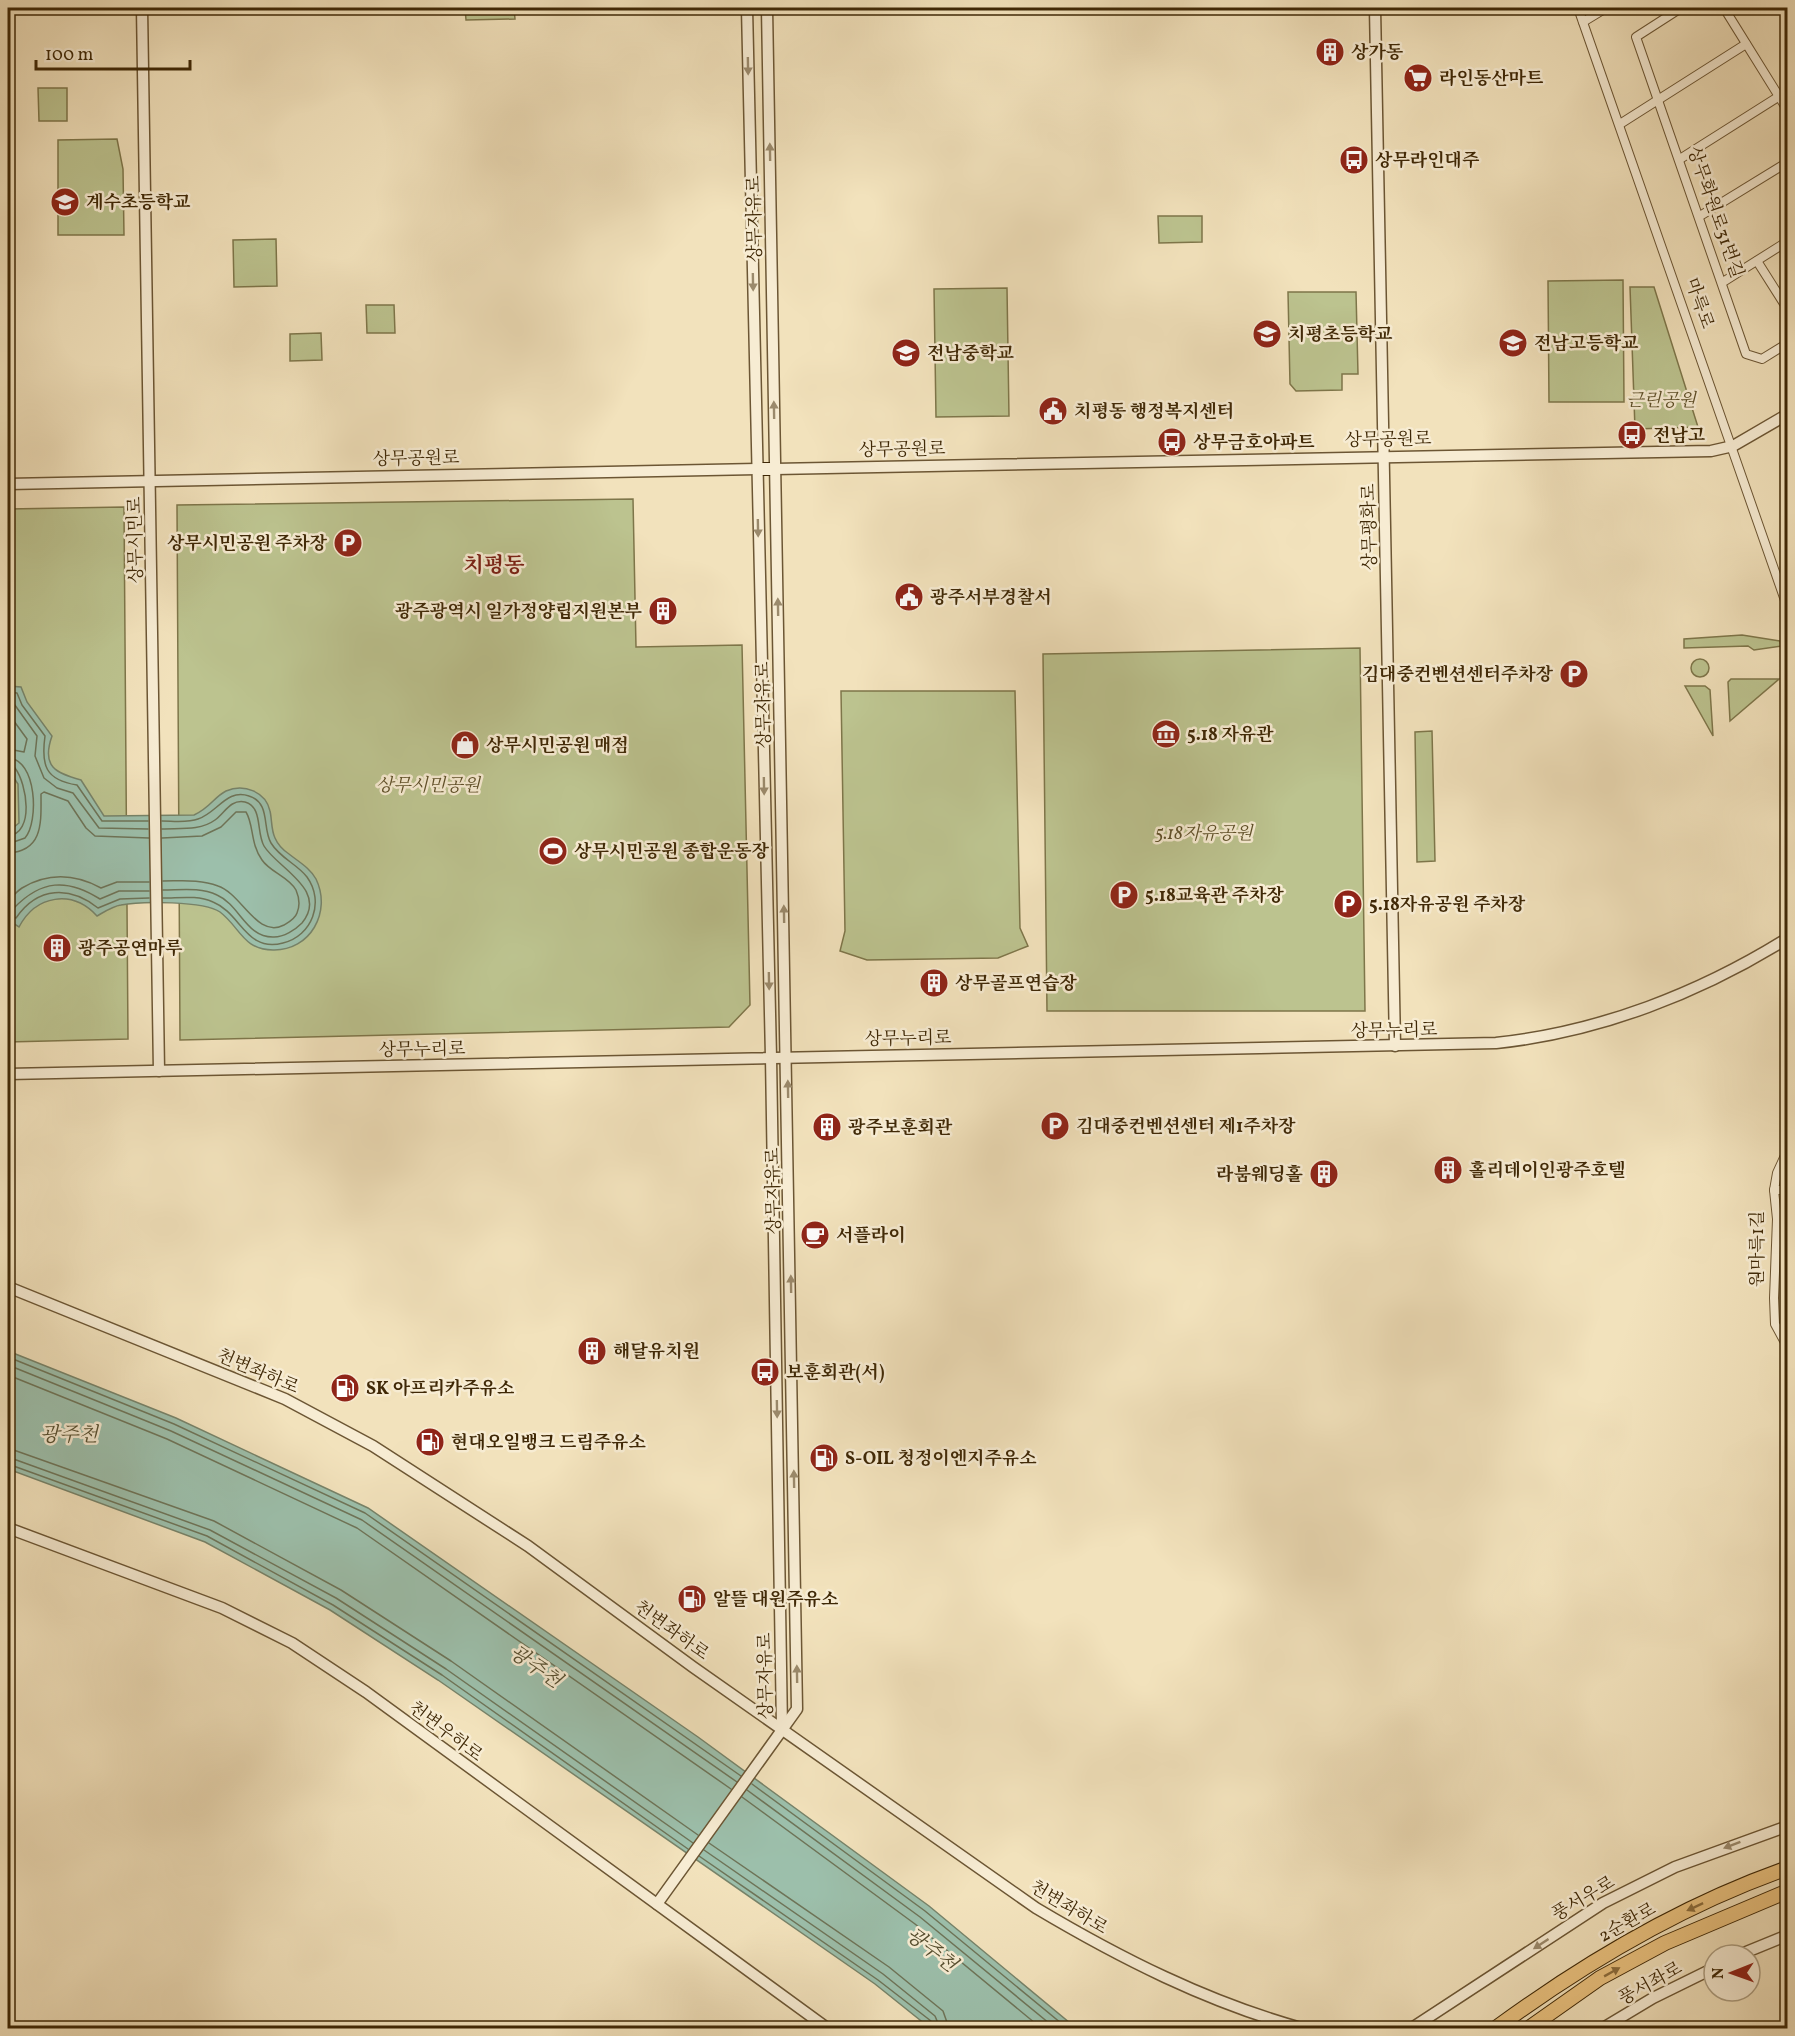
<svg xmlns="http://www.w3.org/2000/svg" width="1795" height="2036" font-family="Vollkorn,'Noto Serif KR',serif">
<rect width="100%" height="100%" fill="#f2e2bc"/>
<filter id="stains"><feTurbulence type="fractalNoise" baseFrequency=".00333" numOctaves="4"/><feColorMatrix values="0 0 0 0 .2 0 0 0 0 .09 0 0 0 0 .02 0 0 0 .5 -.17"/></filter>
<radialGradient id="worn" r=".72"><stop offset=".6" stop-color="#630" stop-opacity="0"/><stop offset="1" stop-color="#630" stop-opacity=".3"/></radialGradient>
<!-- green -->
<g fill="#bcc38f" stroke="#7e764a" stroke-width="1.5">
<polygon points="465,8 514,8 515,19 466,20"/>
<polygon points="38,88 67,88 67,121 39,121"/>
<polygon points="117,139 123,169 124,235 58,235 58,140"/>
<polygon points="1158,216 1202,216 1202,242 1159,243"/>
<polygon points="276,239 277,286 234,287 233,240"/>
<polygon points="1623,280 1624,402 1549,402 1548,281"/>
<polygon points="1630,287 1654,287 1698,427 1635,429"/>
<polygon points="1007,288 1009,416 936,417 934,289"/>
<polygon points="1288,292 1356,292 1358,374 1342,374 1342,390 1296,391 1290,384"/>
<polygon points="366,305 394,305 395,333 367,333"/>
<polygon points="321,333 322,360 290,361 290,334"/>
<polygon points="633,499 636,647 742,645 750,1005 729,1027 180,1040 177,505"/>
<polygon points="124,507 128,1039 8,1042 8,509"/>
<polygon points="1742,635 1780,641 1781,646 1754,650 1748,646 1684,648 1684,639"/>
<polygon points="1360,648 1365,1011 1047,1011 1043,654"/>
<circle cx="1700" cy="668" r="9"/>
<polygon points="1731,679 1779,679 1730,721 1728,682"/>
<polygon points="1685,686 1705,686 1710,690 1713,736"/>
<polygon points="841,691 1015,691 1020,928 1028,946 998,958 867,960 840,951 845,931"/>
<polygon points="1432,731 1435,861 1417,862 1415,732"/>
</g>
<!-- water -->
<g fill="#9cbfab" stroke="#778369" stroke-width="1.5">
<path d="M8,686L21,687L27,702L52,736C41,767 56,773 81,780L104,816L194,815C210,808 214,797 226,791C244,783 266,792 270,811C272,819 271,830 275,838C278,845 283,850 289,854C299,862 310,868 316,879C332,912 310,951 273,950C243,950 240,927 220,912C204,901 141,901 121,905C113,906 104,912 97,916C72,889 36,895 19,927L8,920V832L19,823L18,784L8,769Z"/>
<polygon points="8,1351 176,1418 368,1508 698,1737 929,1906 1076,2028 930,2028 875,1984 438,1680 330,1610 205,1542 8,1469"/>
</g>
<g fill="none" stroke-linecap="round" stroke-linejoin="round">
<!-- shore -->
<g stroke="#6e7458" stroke-width="1.5">
<path d="M8,692L17,693L22,705L45,736C41,765 45,780 77,785L102,821H148"/>
<polyline points="8,699 12,701 37,736 35,756 44,778 57,788 73,793 99,828 148,829"/>
<polyline points="8,713 27,739 24,752 8,749"/>
<path d="M8,758C37,759 39,822 25,838L8,844"/>
<path d="M8,765L15,768C27,784 35,833 8,836"/>
<path d="M162,821C173,821 188,823 198,819C217,813 227,788 249,796C271,803 262,828 271,843C280,858 297,864 307,877C325,902 312,936 283,943C246,953 241,913 213,902C197,895 180,898 163,898"/>
<path d="M162,829C180,828 200,831 215,820C225,813 230,799 245,802C263,807 256,832 264,846C277,868 329,890 302,923C295,930 284,937 274,937C246,938 240,905 217,895C200,887 181,890 163,890"/>
<path d="M162,838L202,836L221,827L236,812H246C254,825 250,843 262,860C270,872 289,877 296,890C299,897 300,906 297,913C295,919 289,922 284,925C257,939 242,894 218,886C200,879 182,881 163,881"/>
<path d="M8,853C44,851 41,821 41,794L44,792L68,801L86,828L95,836L149,838"/>
<path d="M8,900C13,897 17,891 22,888C49,872 75,874 101,888L117,882H149"/>
<path d="M8,909L14,908C41,880 67,878 100,899L119,891H149"/>
<path d="M8,916L16,918C38,886 70,886 98,908L120,899L149,898"/>
<polyline points="8,1357 174,1424 365,1513 741,1776"/>
<polyline points="8,1365 171,1431 362,1520 737,1782"/>
<polyline points="8,1375 167,1439 357,1528 731,1789"/>
<polyline points="8,1448 214,1521 341,1590 451,1661 698,1835"/>
<polyline points="8,1457 210,1530 336,1598 446,1669 693,1843"/>
<polyline points="8,1464 207,1536 333,1605 442,1675 688,1849"/>
<polyline points="752,1784 925,1911 1067,2028"/>
<polyline points="747,1790 920,1917 1055,2028"/>
<polyline points="742,1797 915,1924 1041,2028"/>
<polyline points="709,1843 889,1967 943,2011 949,2028"/>
<polyline points="704,1850 883,1974 935,2016 940,2028"/>
<polyline points="699,1856 878,1980 931,2021 933,2028"/>
</g>
<!-- minor casing -->
<g stroke="#6c5634" stroke-width="10">
<g id="minor">
<polyline points="1578,8 1788,609"/>
<polyline points="1681,8 1636,37 1746,354 1762,359 1788,343"/>
<polyline points="1724,8 1788,111"/>
<polyline points="1583,22 1606,8"/>
<polyline points="1620,124 1746,44"/>
<polyline points="1680,159 1778,97"/>
<polyline points="1700,216 1788,162"/>
<polyline points="1757,261 1788,310"/>
<polyline points="1723,282 1788,241"/>
<polyline points="1788,1149 1777,1173 1774,1190 1777,1219 1774,1298 1775,1324 1788,1348"/>
<polyline points="1774,1190 1788,1190"/>
</g>
</g>
<!-- tertiary casing -->
<g stroke="#6c5634" stroke-width="13">
<g id="tertiary">
<polyline points="142,8 159,1071"/>
<polyline points="747,8 771,1057 782,1728"/>
<polyline points="1375,8 1395,1046"/>
<polyline points="775,469 1711,451 1733,446 1788,414"/>
<polyline points="8,484 757,469"/>
<path d="M8,1074L1496,1043C1600,1032 1700,993 1788,938"/>
<path d="M8,1287L285,1399L373,1446L528,1546L693,1667L1036,1908C1120,1958 1207,2002 1301,2028"/>
<polyline points="8,1528 222,1608 292,1643 366,1692 827,2028"/>
<polyline points="657,1904 797,1709 767,8"/>
<polyline points="1739,1955 1788,1935"/>
<polyline points="1412,2028 1603,1903 1675,1867 1788,1826"/>
<polyline points="1603,2028 1653,1998 1714,1968"/>
</g>
</g>
<!-- secondary casing -->
<g stroke="#3f2806" stroke-width="14">
<polyline id="secondary" points="757,469 775,469"/>
</g>
<!-- trunk casing -->
<g stroke="#3f2806" stroke-width="16">
<g id="trunk">
<path d="M1496,2028C1586,1962 1682,1905 1788,1868"/>
<polyline points="1529,2028 1600,1978 1665,1943 1788,1891"/>
</g>
</g>
<!-- minor -->
<use href="#minor" stroke="#f7ecd3" stroke-width="8"/>
<!-- tertiary -->
<use href="#tertiary" stroke="#f7ecd3" stroke-width="10"/>
<!-- secondary -->
<use href="#secondary" stroke="#f7ecd3" stroke-width="12"/>
<!-- trunk -->
<use href="#trunk" stroke="#e9c17e" stroke-width="14"/>
</g>
<!-- one-way arrows -->
<defs><path id="oneway-solid" d="M-6-.8H1V-3.2L6.5 0L1 3.2V.8H-6Z" transform="scale(1.5)"/></defs>
<g fill="#9b8a6c">
<use href="#oneway-solid" transform="translate(748 66) rotate(89)"/>
<use href="#oneway-solid" transform="translate(770 152) rotate(-91)"/>
<use href="#oneway-solid" transform="translate(753 282) rotate(89)"/>
<use href="#oneway-solid" transform="translate(774 410) rotate(-91)"/>
<use href="#oneway-solid" transform="translate(758 528) rotate(89)"/>
<use href="#oneway-solid" transform="translate(778 607) rotate(-91)"/>
<use href="#oneway-solid" transform="translate(764 786) rotate(89)"/>
<use href="#oneway-solid" transform="translate(784 914) rotate(-91)"/>
<use href="#oneway-solid" transform="translate(769 981) rotate(89)"/>
<use href="#oneway-solid" transform="translate(788 1089) rotate(-91)"/>
<use href="#oneway-solid" transform="translate(791 1284) rotate(-91)"/>
<use href="#oneway-solid" transform="translate(777 1409) rotate(89)"/>
<use href="#oneway-solid" transform="translate(794 1479) rotate(-91)"/>
<use href="#oneway-solid" transform="translate(797 1674) rotate(-91)"/>
<use href="#oneway-solid" transform="translate(1732 1845) rotate(159)"/>
<use href="#oneway-solid" transform="translate(1541 1944) rotate(147)"/>
</g>
<g fill="#8c6d3c">
<use href="#oneway-solid" transform="translate(1695 1907) rotate(155)"/>
<use href="#oneway-solid" transform="translate(1612 1972) rotate(-29)"/>
</g>
<!-- icons -->
<defs>
<g id="building-disc" transform="scale(1.5)"><circle r="9.5" fill="#8f2418" stroke="#f7ecd3"/><path d="M-4-6H4V6H1V3H-1V6H-4ZM-2.5-4.3h1.7v1.8h-1.7ZM.8-4.3h1.7v1.8H.8ZM-2.5-1h1.7V.8h-1.7ZM.8-1h1.7V.8H.8Z" fill="#fff"/></g>
<g id="supermarket-disc" transform="scale(1.5)"><circle r="9.5" fill="#8f2418" stroke="#f7ecd3"/><path d="M-6-5.5h2.5l.6 2H6L4.5 2H-2.5L-4.4-4H-6ZM-1.5 3.2a1.3 1.3 0 1 0 .1 0ZM3 3.2a1.3 1.3 0 1 0 .1 0Z" fill="#fff"/></g>
<g id="bus-disc" transform="scale(1.5)"><circle r="9.5" fill="#8f2418" stroke="#f7ecd3"/><path d="M-5-6H5V4H4V6H2V4H-2V6H-4V4H-5ZM-3.5-4V0h7V-4ZM-3.5 1.2v1.5H-2V1.2ZM2 1.2v1.5H3.5V1.2Z" fill="#fff"/></g>
<g id="school-disc" transform="scale(1.5)"><circle r="9.5" fill="#8f2418" stroke="#f7ecd3"/><path d="M0-5L7-2L0 1L-7-2ZM-4 1L0 2.5L4 1V4Q0 6-4 4Z" fill="#fff"/></g>
<g id="civic-disc" transform="scale(1.5)"><circle r="9.5" fill="#8f2418" stroke="#f7ecd3"/><path d="M-.6-6.5H3V-4.5H.6V-3L4-1V1h2V6H-6V1h2V-1L-.6-3ZM-1.2 2.5V6h2.4V2.5Z" fill="#fff"/></g>
<g id="parking-disc" transform="scale(1.5)"><circle r="9.5" fill="#8f2418" stroke="#f7ecd3"/><path d="M-3.5-5.5H1a3.5 3.5 0 0 1 0 7H-1V5.5H-3.5ZM-1-3.4V-.6H.8a1.4 1.4 0 0 0 0-2.8Z" fill="#fff"/></g>
<g id="museum-disc" transform="scale(1.5)"><circle r="9.5" fill="#8f2418" stroke="#f7ecd3"/><path d="M0-6L6-3V-2H-6V-3ZM-5-1h2V3h-2ZM-1-1h2V3h-2ZM3-1h2V3H3ZM-6 4H6V6H-6Z" fill="#fff"/></g>
<g id="shop-disc" transform="scale(1.5)"><circle r="9.5" fill="#8f2418" stroke="#f7ecd3"/><path d="M-5-2.5h2.3a2.7 3.5 0 0 1 5.4 0H5L5.5 6h-11ZM-1.5-2.5h3a1.5 2.3 0 0 0-3 0Z" fill="#fff"/></g>
<g id="stadium-disc" transform="scale(1.5)"><circle r="9.5" fill="#8f2418" stroke="#f7ecd3"/><path d="M0-5a6.5 5 0 1 0 0 10a6.5 5 0 1 0 0-10ZM-3.5-1.8h7v3.6h-7Z" fill="#fff"/></g>
<g id="cafe-disc" transform="scale(1.5)"><circle r="9.5" fill="#8f2418" stroke="#f7ecd3"/><path d="M-5.5-4.5H6V0H3Q3 3.5 0 3.5H-2.5Q-5.5 3.5-5.5 0ZM3-3.2v2h1.7v-2ZM-6 4.5H4V6H-6Z" fill="#fff"/></g>
<g id="fuel-disc" transform="scale(1.5)"><circle r="9.5" fill="#8f2418" stroke="#f7ecd3"/><path d="M-5.5-6h7V0h2V4h1.3V-2.5L3-4.5l.8-.8L6-3V5H2.5V1h-1V6h-7ZM-4.2-4.7v3.2H.2V-4.7Z" fill="#fff"/></g>
</defs>
<g fill-rule="evenodd">
<use href="#building-disc" x="1330" y="52"/>
<use href="#supermarket-disc" x="1418" y="78"/>
<use href="#bus-disc" x="1354" y="160"/>
<use href="#school-disc" x="65" y="202"/>
<use href="#school-disc" x="1267" y="334"/>
<use href="#school-disc" x="1513" y="343"/>
<use href="#school-disc" x="906" y="353"/>
<use href="#civic-disc" x="1053" y="411"/>
<use href="#bus-disc" x="1632" y="435"/>
<use href="#bus-disc" x="1172" y="442"/>
<use href="#parking-disc" x="348" y="543"/>
<use href="#civic-disc" x="909" y="597"/>
<use href="#building-disc" x="663" y="611"/>
<use href="#parking-disc" x="1574" y="674"/>
<use href="#museum-disc" x="1166" y="734"/>
<use href="#shop-disc" x="465" y="745"/>
<use href="#stadium-disc" x="553" y="851"/>
<use href="#parking-disc" x="1124" y="895"/>
<use href="#parking-disc" x="1348" y="904"/>
<use href="#building-disc" x="57" y="948"/>
<use href="#building-disc" x="934" y="983"/>
<use href="#parking-disc" x="1055" y="1126"/>
<use href="#building-disc" x="827" y="1127"/>
<use href="#building-disc" x="1448" y="1170"/>
<use href="#building-disc" x="1324" y="1174"/>
<use href="#cafe-disc" x="815" y="1235"/>
<use href="#building-disc" x="592" y="1351"/>
<use href="#bus-disc" x="765" y="1372"/>
<use href="#fuel-disc" x="345" y="1388"/>
<use href="#fuel-disc" x="430" y="1442"/>
<use href="#fuel-disc" x="824" y="1458"/>
<use href="#fuel-disc" x="692" y="1599"/>
</g>
<g text-anchor="middle" stroke-width="5" stroke-linejoin="round" paint-order="stroke">
<!-- poi labels -->
<g font-size="18" font-weight="bold" fill="#3f2806" stroke="#f7ecd3" text-anchor="start">
<text x="1351" y="58">상가동</text>
<text x="1439" y="84">라인동산마트</text>
<text x="1375" y="166">상무라인대주</text>
<text x="86" y="208">계수초등학교</text>
<text x="1288" y="340">치평초등학교</text>
<text x="1534" y="349">전남고등학교</text>
<text x="927" y="359">전남중학교</text>
<text x="1074" y="417">치평동 행정복지센터</text>
<text x="1653" y="441">전남고</text>
<text x="1193" y="448">상무금호아파트</text>
<text x="327" y="549" text-anchor="end">상무시민공원 주차장</text>
<text x="930" y="603">광주서부경찰서</text>
<text x="642" y="617" text-anchor="end">광주광역시 일가정양립지원본부</text>
<text x="1553" y="680" text-anchor="end">김대중컨벤션센터주차장</text>
<text x="1187" y="740">5.18 자유관</text>
<text x="486" y="751">상무시민공원 매점</text>
<text x="574" y="857">상무시민공원 종합운동장</text>
<text x="1145" y="901">5.18교육관 주차장</text>
<text x="1369" y="910">5.18자유공원 주차장</text>
<text x="78" y="954">광주공연마루</text>
<text x="955" y="989">상무골프연습장</text>
<text x="1076" y="1132">김대중컨벤션센터 제1주차장</text>
<text x="848" y="1133">광주보훈회관</text>
<text x="1469" y="1176">홀리데이인광주호텔</text>
<text x="1303" y="1180" text-anchor="end">라붐웨딩홀</text>
<text x="836" y="1241">서플라이</text>
<text x="613" y="1357">해달유치원</text>
<text x="786" y="1378">보훈회관(서)</text>
<text x="366" y="1394">SK 아프리카주유소</text>
<text x="451" y="1448">현대오일뱅크 드림주유소</text>
<text x="845" y="1464">S-OIL 청정이엔지주유소</text>
<text x="713" y="1605">알뜰 대원주유소</text>
</g>
<!-- street labels -->
<g font-size="18" fill="#3f2806" stroke="#f7ecd3">
<text transform="translate(1716 212) rotate(71)" y="6">상무화원로31번길</text>
<text transform="translate(754 219) rotate(-91)" y="6">상무자유로</text>
<text transform="translate(1700 303) rotate(71)" y="6">마륵로</text>
<text transform="translate(1388 439) rotate(-1)" y="6">상무공원로</text>
<text transform="translate(902 449) rotate(-1)" y="6">상무공원로</text>
<text transform="translate(416 458) rotate(-1)" y="6">상무공원로</text>
<text transform="translate(1369 527) rotate(-91)" y="6">상무평화로</text>
<text transform="translate(135 540) rotate(-91)" y="6">상무시민로</text>
<text transform="translate(763 705) rotate(-91)" y="6">상무자유로</text>
<text transform="translate(1394 1030) rotate(-1)" y="6">상무누리로</text>
<text transform="translate(908 1038) rotate(-1)" y="6">상무누리로</text>
<text transform="translate(422 1049) rotate(-1)" y="6">상무누리로</text>
<text transform="translate(773 1191) rotate(-91)" y="6">상무자유로</text>
<text transform="translate(1757 1249) rotate(-90)" y="6">원마륵1길</text>
<text transform="translate(258 1371) rotate(23)" y="6">천변좌하로</text>
<text transform="translate(672 1630) rotate(36)" y="6">천변좌하로</text>
<text transform="translate(765 1676) rotate(-91)" y="6">상무자유로</text>
<text transform="translate(446 1731) rotate(37)" y="6">천변우하로</text>
<text transform="translate(1583 1898) rotate(-31)" y="6">풍서우로</text>
<text transform="translate(1069 1907) rotate(31)" y="6">천변좌하로</text>
<text transform="translate(1627 1922) rotate(-29)" y="6">2순환로</text>
<text transform="translate(1650 1983) rotate(-29)" y="6">풍서좌로</text>
</g>
<!-- park labels -->
<g font-size="18" font-style="italic" fill="#5e4f28" stroke="#f7ecd3">
<text x="1661" y="406">근린공원</text>
<text x="428" y="791">상무시민공원</text>
<text x="1204" y="839">5.18자유공원</text>
</g>
<!-- water labels -->
<g font-size="20" font-style="italic" fill="#564e2f" stroke="#f7ecd3">
<text x="69" y="1441">광주천</text>
<text transform="translate(536 1666) rotate(35)" y="7">광주천</text>
<text transform="translate(932 1949) rotate(38)" y="7">광주천</text>
</g>
<!-- quarter labels -->
<g font-size="21" font-weight="bold" fill="#7a1f14" stroke="#f7ecd3">
<text x="494" y="572">치평동</text>
</g>
</g>
<!-- margin -->
<rect width="1795" height="2036" fill="none" stroke="#f2e2bc" stroke-width="30"/>
<rect x="9" y="9" width="1777" height="2018" fill="none" stroke="#3f2806" stroke-width="3"/>
<rect x="15" y="15" width="1765" height="2006" fill="none" stroke="#3f2806" stroke-width="1.5"/>
<!-- north arrow -->
<g transform="translate(1732 1973) rotate(269)"><circle r="28" fill="#f7ecd3" stroke="#ad9e81" stroke-width="1.5"/>
<path d="M0-4.5L10 22L0 15L-10 22Z" fill="#8f2418"/>
<text y="-9" font-size="16" font-weight="bold" text-anchor="middle" fill="#3f2806">N</text>
</g>
<!-- scale -->
<path d="M36 60v9h154v-9" fill="none" stroke="#3f2806" stroke-width="3"/>
<text x="45" y="60" font-size="18" fill="#3f2806" stroke="#f7ecd3" stroke-width="4.5" paint-order="stroke">100 m</text>
<rect width="100%" height="100%" filter="url(#stains)"/>
<rect width="100%" height="100%" fill="url(#worn)"/>
</svg>
